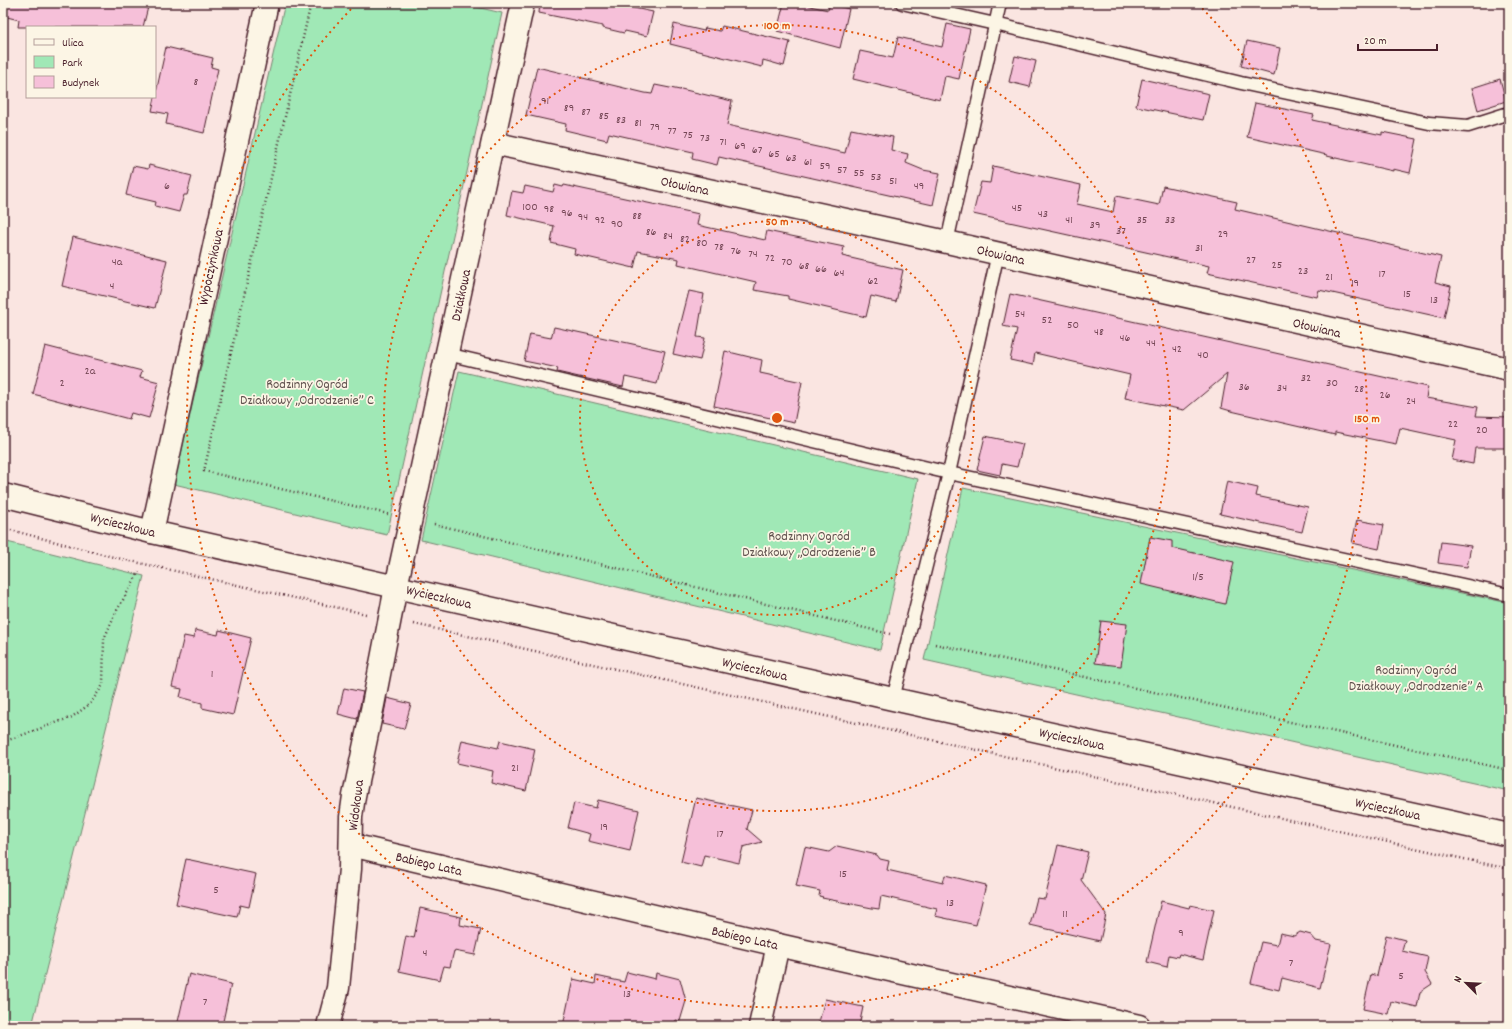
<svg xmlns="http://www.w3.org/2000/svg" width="1512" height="1029" font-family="Dekko,sans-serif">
<rect width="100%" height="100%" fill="#fae5e1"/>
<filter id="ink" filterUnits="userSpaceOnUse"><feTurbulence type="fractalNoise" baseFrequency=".025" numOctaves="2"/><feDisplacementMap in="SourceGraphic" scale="8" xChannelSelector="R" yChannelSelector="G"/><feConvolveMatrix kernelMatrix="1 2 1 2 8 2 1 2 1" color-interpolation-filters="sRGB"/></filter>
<g filter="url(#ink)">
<!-- green -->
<g fill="#a0e8b6" stroke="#758470">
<polygon points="285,3 459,3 502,13 387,535 174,484"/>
<polygon points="459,371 918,479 880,650 421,540"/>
<polygon points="963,488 1509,603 1509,791 924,660"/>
<polygon points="3,541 144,576 32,1026 3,1026"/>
</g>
<!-- building -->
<g fill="#f6c0d9" stroke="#4a1f2b">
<polygon points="3,3 134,3 148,7 143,27 18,27 19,20 3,16"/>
<polygon points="540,3 610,3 653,12 647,36 625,31 624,33 603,28 603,26 539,13"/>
<polygon points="784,3 797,3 828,10 830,4 849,9 840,48 777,31"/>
<polygon points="674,24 704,31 705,28 720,31 722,26 790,42 784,66 763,60 762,67 670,44"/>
<polygon points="947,24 970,29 959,79 945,76 940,100 853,79 860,51 893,58 898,37 942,47"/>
<polygon points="1247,41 1280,48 1274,75 1241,66"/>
<polygon points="166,47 213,58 211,67 218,69 204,133 166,124 168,114 152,111"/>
<polygon points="1015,56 1036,61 1030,87 1009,82"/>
<polygon points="537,67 645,93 652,94 655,85 680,90 681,89 732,101 727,125 803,142 803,144 845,153 851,129 893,137 891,150 908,154 906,163 923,170 940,173 933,205 719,157 717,165 692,159 693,152 609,133 607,140 565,130 566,124 526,115"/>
<polygon points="1142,79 1209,94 1203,120 1136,106"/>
<polygon points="1500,79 1506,101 1478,110 1472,88"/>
<polygon points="1255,103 1314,115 1312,120 1382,135 1382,132 1417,139 1410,173 1393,169 1393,171 1327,156 1327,155 1247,137"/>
<polygon points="149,165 192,176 187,195 184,195 179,212 155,206 156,202 126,195 133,166 148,169"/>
<polygon points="993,166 1081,185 1077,204 1113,212 1116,196 1159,205 1163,186 1237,202 1235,209 1441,257 1435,282 1451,286 1444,318 1319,290 1317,297 1207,273 1209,266 973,214 981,182 990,183"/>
<polygon points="555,185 563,187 564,185 699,214 697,225 765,240 767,231 844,247 842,256 903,270 896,302 871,296 866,317 788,299 788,296 754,290 756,282 678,264 679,259 638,251 634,268 574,254 575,249 551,243 554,226 507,215 512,191 523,193 525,186 553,192"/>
<polygon points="73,237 167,260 155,308 62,286"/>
<polygon points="689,291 704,294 697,337 705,338 700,360 673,354"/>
<polygon points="1010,294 1428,387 1426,398 1478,407 1476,416 1509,417 1509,448 1475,448 1473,464 1452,460 1456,440 1400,428 1396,444 1335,432 1335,435 1231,411 1221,408 1227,374 1184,410 1125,398 1130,375 1035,353 1033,365 1010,360 1017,329 1003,326"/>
<polygon points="554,327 665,351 657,384 625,377 623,387 557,372 558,368 524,361 530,334 551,338"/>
<polygon points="45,346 142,371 140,377 159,382 149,418 131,413 129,419 33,394"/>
<polygon points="725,351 762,360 760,373 802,382 794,423 714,406"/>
<polygon points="985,436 1023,444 1017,467 1002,464 1000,475 977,470"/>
<polygon points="1227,481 1258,488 1256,496 1308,507 1302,532 1220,514"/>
<polygon points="1357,520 1384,525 1379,549 1352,543"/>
<polygon points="1150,537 1172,541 1172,548 1234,562 1225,604 1141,584"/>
<polygon points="1441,542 1471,546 1467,567 1438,563"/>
<polygon points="1101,621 1127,624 1121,666 1095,663"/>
<polygon points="195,630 218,635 219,630 251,638 233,715 202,708 202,703 180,697 182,689 172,687 184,636 194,638"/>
<polygon points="344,688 363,692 357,719 338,714"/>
<polygon points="387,698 411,704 404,729 382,724"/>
<polygon points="462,740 498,748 500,741 535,749 526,791 491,783 493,771 457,763"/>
<polygon points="696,798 752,810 747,829 762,842 743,847 739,863 704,855 701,867 681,862"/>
<polygon points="598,800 639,810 630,851 588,841 590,834 568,828 574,803 596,808"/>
<polygon points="1058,845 1088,852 1081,880 1106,914 1100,941 1030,925 1037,898 1045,899"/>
<polygon points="837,846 877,855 880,859 889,861 887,870 943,883 945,875 986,885 976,925 935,916 937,909 881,896 879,909 872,908 822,898 823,897 819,896 820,891 796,886 805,847 829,852"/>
<polygon points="186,859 256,874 249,907 240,905 237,917 176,904"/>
<polygon points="1161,901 1189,908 1190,905 1214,910 1203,960 1179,954 1178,957 1169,955 1167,967 1147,962"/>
<polygon points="420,908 461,917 460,925 481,929 475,955 454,951 450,967 444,966 440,980 399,971 406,936 414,938"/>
<polygon points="1300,932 1311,935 1316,941 1331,944 1320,988 1282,978 1279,990 1251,983 1261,942 1277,945 1280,933 1294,936"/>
<polygon points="1386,935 1405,940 1402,951 1428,957 1425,972 1432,984 1420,992 1417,1007 1391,1001 1388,1014 1363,1009 1371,974 1377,976"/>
<polygon points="627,972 655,979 656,973 680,979 686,1001 680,1021 676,1020 674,1026 563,1026 573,979 595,984 596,976 624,982"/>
<polygon points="189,974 231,984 222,1026 177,1026"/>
<polygon points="825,999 863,1007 859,1026 818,1026"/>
</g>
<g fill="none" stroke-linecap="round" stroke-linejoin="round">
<!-- service casing -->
<g stroke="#4a1f2b" stroke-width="15">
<g id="service">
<polyline points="902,3 995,24 1241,83 1429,123 1468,126 1509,113"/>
<polyline points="947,242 1000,3"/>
<polyline points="447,354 949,473 1509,595"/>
<polyline points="893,699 949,473 998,253"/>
</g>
</g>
<!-- minor casing -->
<g stroke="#4a1f2b" stroke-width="25">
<g id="minor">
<polyline points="493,143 947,242 1509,369"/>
<polyline points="152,532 267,3"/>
<polyline points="351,845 778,945 1139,1026"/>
<polyline points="328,1026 338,988 350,869 351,817 354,796 373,705 396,587 523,3"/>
<polyline points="760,1026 778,945"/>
</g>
</g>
<!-- tertiary casing -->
<g stroke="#4a1f2b" stroke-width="25">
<polyline id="tertiary" points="3,495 152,532 893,699 1509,835"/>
</g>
<!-- path -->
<g stroke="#4a1f2b" stroke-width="2.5" stroke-dasharray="1 3" stroke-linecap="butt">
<polyline points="311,3 204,471 388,514"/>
<polyline points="486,3 497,6"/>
<polyline points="434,524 890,634"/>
<polyline points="3,528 113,557 366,614"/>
<polyline points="414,624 1509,869"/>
<polyline points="935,644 1509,770"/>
<polyline points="3,742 72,717 90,704 103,685 104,639 116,612 139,572"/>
</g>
<!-- service -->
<use href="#service" stroke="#fcf5e5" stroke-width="12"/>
<!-- minor -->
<use href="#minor" stroke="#fcf5e5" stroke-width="22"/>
<!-- tertiary -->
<use href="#tertiary" stroke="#fcf5e5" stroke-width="22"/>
</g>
</g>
<!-- distance rings -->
<g fill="none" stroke="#e0560e" stroke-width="2" stroke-dasharray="2 4">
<circle cx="777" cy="418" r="197"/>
<circle cx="777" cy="418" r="393"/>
<path d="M1198 4A590 590 0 1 1 356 4"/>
</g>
<g text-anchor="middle" stroke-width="3.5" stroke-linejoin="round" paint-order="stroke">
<!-- number labels -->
<g font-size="12" fill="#754756">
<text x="196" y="85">8</text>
<text x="545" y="104">91</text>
<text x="569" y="111">89</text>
<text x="586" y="115">87</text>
<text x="604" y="119">85</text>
<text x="621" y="123">83</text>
<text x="638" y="126">81</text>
<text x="655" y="130">79</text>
<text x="672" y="134">77</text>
<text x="688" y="138">75</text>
<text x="705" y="141">73</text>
<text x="723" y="145">71</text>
<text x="740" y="149">69</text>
<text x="757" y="153">67</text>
<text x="774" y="157">65</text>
<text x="791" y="161">63</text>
<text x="808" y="165">61</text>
<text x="825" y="169">59</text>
<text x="842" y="173">57</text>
<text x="859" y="176">55</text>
<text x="876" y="180">53</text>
<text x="893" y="184">51</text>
<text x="167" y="189">6</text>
<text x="919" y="189">49</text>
<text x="530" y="210">100</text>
<text x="1017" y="211">45</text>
<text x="549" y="212">98</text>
<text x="567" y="216">96</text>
<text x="1043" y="217">43</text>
<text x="637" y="219">88</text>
<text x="583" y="220">94</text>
<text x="600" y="223">92</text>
<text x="1069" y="223">41</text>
<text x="1142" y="223">35</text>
<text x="1170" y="223">33</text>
<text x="617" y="227">90</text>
<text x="1095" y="228">39</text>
<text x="1121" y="234">37</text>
<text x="651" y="235">86</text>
<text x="1223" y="237">29</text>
<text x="668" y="239">84</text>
<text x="685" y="242">82</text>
<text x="702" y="246">80</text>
<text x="719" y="250">78</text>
<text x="1199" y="251">31</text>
<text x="736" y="254">76</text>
<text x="753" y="257">74</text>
<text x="770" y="261">72</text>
<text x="1251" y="263">27</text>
<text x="117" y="265">4a</text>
<text x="787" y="265">70</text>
<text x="1277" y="268">25</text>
<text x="804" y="269">68</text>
<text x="821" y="272">66</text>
<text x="1303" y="274">23</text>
<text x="839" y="276">64</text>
<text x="1382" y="277">17</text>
<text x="1329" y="280">21</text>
<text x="873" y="284">62</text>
<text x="1355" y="286">19</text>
<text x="112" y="289">4</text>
<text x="1407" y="297">15</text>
<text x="1434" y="303">13</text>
<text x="1020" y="317">54</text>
<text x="1047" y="323">52</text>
<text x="1073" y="328">50</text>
<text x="1099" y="335">48</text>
<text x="1125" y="341">46</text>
<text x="1151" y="346">44</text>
<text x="1177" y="352">42</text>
<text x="1203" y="358">40</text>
<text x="90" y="374">2a</text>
<text x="1306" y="381">32</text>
<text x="62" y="386">2</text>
<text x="1332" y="386">30</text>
<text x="1244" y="390">36</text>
<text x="1282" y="391">34</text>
<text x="1359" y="392">28</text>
<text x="1385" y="398">26</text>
<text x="1411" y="404">24</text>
<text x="1453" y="427">22</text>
<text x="1482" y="433">20</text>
<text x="1198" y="580">1/5</text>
<text x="212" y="677">1</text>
<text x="515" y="771">21</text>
<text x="604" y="830">19</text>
<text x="720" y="837">17</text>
<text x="843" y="877">15</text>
<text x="216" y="893">5</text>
<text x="950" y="906">13</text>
<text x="1065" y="917">11</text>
<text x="1181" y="936">9</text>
<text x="425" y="956">4</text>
<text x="1291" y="966">7</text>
<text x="1401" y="979">5</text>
<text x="627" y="997">13</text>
<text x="205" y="1005">7</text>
</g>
<!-- street labels -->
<g font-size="14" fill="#4a1f2b" stroke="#fcf5e5">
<text transform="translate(685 185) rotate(12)" y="5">Ołowiana</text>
<text transform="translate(1001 254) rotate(13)" y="5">Ołowiana</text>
<text transform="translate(210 267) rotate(-78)" y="5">Wypoczynkowa</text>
<text transform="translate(460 295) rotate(-78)" y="5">Działkowa</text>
<text transform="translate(1317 327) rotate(13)" y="5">Ołowiana</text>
<text transform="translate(123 524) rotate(14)" y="5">Wycieczkowa</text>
<text transform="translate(439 596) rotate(13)" y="5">Wycieczkowa</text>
<text transform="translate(755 668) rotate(13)" y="5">Wycieczkowa</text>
<text transform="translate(1072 738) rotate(12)" y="5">Wycieczkowa</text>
<text transform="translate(355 805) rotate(-83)" y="5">Widokowa</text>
<text transform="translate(1388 808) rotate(12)" y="5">Wycieczkowa</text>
<text transform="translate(429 863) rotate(13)" y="5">Babiego Lata</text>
<text transform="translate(745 937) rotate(13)" y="5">Babiego Lata</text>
</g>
<!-- park labels -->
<g font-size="14" fill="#60514e" stroke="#fcf5e5">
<text x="307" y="388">Rodzinny Ogród<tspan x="307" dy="16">Działkowy „Odrodzenie” C</tspan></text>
<text x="809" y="540">Rodzinny Ogród<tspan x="809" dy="16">Działkowy „Odrodzenie” B</tspan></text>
<text x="1416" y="674">Rodzinny Ogród<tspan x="1416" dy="16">Działkowy „Odrodzenie” A</tspan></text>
</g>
</g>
<circle cx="777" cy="418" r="6" fill="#e0560e" stroke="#fcf5e5" stroke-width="2"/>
<g font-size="12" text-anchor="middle" font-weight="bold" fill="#e0560e" stroke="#fcf5e5" stroke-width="3.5" stroke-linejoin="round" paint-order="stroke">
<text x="777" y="29">100 m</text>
<text x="777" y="225">50 m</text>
<text x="1367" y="422">150 m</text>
</g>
<!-- margin -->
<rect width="1512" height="1029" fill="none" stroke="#fcf5e5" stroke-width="16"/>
<rect x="8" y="8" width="1496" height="1013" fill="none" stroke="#4a1f2b" stroke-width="1.5" filter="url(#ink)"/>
<!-- legend -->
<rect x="26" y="26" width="130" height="72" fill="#fcf5e5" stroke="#b59f9b"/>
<rect x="34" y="39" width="20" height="6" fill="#fcf5e5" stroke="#b59f9b"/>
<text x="62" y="46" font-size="12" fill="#4a1f2b">Ulica</text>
<rect x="34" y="56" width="20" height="12" fill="#a0e8b6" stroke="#b59f9b"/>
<text x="62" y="66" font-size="12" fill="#4a1f2b">Park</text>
<rect x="34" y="76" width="20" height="12" fill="#f6c0d9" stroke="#b59f9b"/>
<text x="62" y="86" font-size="12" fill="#4a1f2b">Budynek</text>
<!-- north arrow -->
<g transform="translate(1466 983) rotate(294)" stroke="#fcf5e5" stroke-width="3" paint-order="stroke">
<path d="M0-3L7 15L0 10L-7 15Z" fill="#4a1f2b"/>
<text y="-6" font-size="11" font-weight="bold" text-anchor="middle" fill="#4a1f2b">N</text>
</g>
<!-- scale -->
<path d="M1358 44v6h79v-6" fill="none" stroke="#4a1f2b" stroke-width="2"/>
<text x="1364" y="44" font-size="12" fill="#4a1f2b" stroke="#fcf5e5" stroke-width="3" paint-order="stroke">20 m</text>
</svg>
